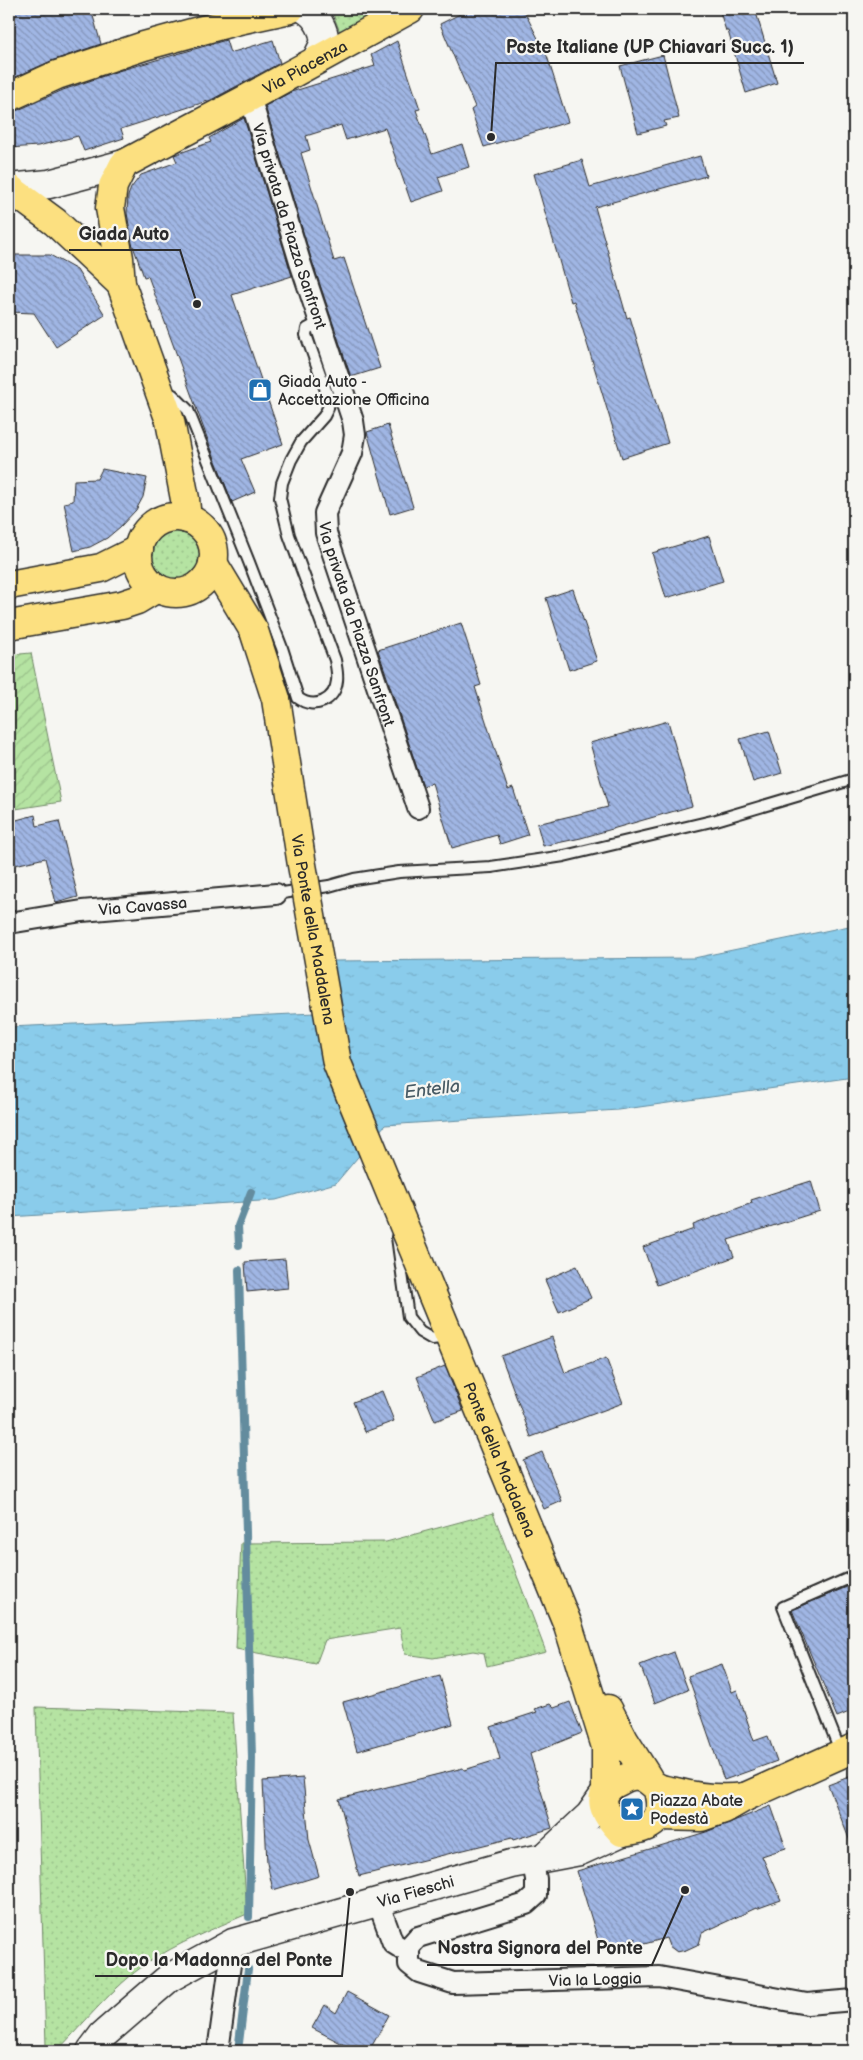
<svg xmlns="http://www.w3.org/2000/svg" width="863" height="2060" font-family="'Balsamiq Sans',sans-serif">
<defs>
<pattern id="grass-dots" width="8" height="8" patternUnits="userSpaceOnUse" patternTransform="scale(1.25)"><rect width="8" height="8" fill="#b5e3a2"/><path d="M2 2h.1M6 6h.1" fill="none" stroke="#9cc38c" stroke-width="1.8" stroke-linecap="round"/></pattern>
<pattern id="garden-furrows" width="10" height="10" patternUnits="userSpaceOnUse" patternTransform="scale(1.25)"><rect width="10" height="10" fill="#b5e3a2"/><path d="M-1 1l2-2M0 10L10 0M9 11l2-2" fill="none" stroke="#9cc38c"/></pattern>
<pattern id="water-ripples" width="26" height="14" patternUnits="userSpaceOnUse" patternTransform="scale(1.25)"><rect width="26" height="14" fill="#8acceb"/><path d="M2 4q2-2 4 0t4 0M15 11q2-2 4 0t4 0" fill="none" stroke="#77afca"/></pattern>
<pattern id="building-back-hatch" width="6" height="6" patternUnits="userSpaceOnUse" patternTransform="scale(1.25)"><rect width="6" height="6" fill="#a0b6e4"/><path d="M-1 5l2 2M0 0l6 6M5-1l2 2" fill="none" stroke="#8394b9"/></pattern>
</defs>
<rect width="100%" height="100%" fill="#f6f6f2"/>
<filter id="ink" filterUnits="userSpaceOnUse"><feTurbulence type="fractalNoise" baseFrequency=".02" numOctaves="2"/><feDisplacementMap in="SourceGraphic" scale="10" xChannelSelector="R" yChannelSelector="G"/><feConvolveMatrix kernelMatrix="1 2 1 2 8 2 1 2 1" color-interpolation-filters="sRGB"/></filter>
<g filter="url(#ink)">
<!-- grass -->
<g fill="url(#grass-dots)" stroke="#708766">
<polygon points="349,9 387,9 341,35 333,14"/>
<circle cx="176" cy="556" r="25"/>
<polygon points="493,1513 546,1652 487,1666 484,1653 473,1651 433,1658 405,1654 400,1628 325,1640 316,1664 236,1649 241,1543 386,1542"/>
<path d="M36,1707L233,1713L247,1914C213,1929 178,1943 147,1963C113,1987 85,2022 57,2051H49L46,2046Z"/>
</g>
<!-- garden -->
<polygon fill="url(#garden-furrows)" stroke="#708766" points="31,653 61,802 9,810 9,655"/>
<!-- water -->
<polygon fill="url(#water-ripples)" stroke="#648c9e" points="854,925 854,1077 618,1110 385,1125 336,1183 276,1200 9,1217 9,1027 337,1012 334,961 694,958"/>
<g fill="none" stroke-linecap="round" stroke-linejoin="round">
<!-- stream -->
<g stroke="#648c9e" stroke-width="8">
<polyline points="239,1245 238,1226 251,1192"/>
<polyline points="239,1270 252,1758 249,1917"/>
<polyline points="238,2051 248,1969"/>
</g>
</g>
<!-- building -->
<g fill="url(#building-back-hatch)" stroke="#2b2b2b">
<polygon points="9,9 91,9 101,44 51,61 9,80"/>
<polygon points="470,9 523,9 547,56 568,122 484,147 471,110 475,107 440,24"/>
<polygon points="719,9 755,9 777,83 746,93 728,31 726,31"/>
<polygon points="226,40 230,53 273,40 280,63 211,100 121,129 124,138 84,151 78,136 38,146 9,148 9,112 16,111 63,90 118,71"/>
<polygon points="397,41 420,109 416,110 432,154 462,144 469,167 438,177 443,191 411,202 385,128 346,140 341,125 306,136 310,150 301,153 334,261 344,258 380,368 351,377 311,258 265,106 291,92 375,66 371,55"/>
<polygon points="663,55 679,118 664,121 666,126 638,133 620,66"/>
<polygon points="244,118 292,276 232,295 283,444 241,459 255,492 232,502 209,443 148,276 144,277 132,243 127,213 128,196 131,188 141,175 177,162 174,155 211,142 209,138"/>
<polygon points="700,156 706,176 595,207 627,318 630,317 668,443 622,458 574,301 571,302 534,174 582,160 590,187"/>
<polygon points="9,255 50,255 77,270 105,315 56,347 34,313 9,312"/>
<polygon points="388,425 413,507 390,514 367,432"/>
<polygon points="102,469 147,478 143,497 136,510 120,527 107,538 90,547 74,551 64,503 73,501 74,480 97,479"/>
<polygon points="709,536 723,581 666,598 652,553"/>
<polygon points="573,589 597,661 569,670 546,598"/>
<polygon points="461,623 481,685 475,687 508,790 513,788 528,835 500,844 497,835 452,848 432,783 423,786 378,650"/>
<polygon points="668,721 692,806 581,838 543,846 537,824 608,807 590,743"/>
<polygon points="769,731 782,773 753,782 740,739"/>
<polygon points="35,815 37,826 59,821 78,897 56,903 45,858 15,865 9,839 9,822"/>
<polygon points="811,1181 820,1211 728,1240 734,1257 657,1285 643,1247 694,1229 693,1225 752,1203 751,1200"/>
<polygon points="285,1259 288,1288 247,1292 245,1262"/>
<polygon points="577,1266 591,1298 559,1312 545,1280"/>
<polygon points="552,1337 565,1373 606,1358 623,1403 531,1437 501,1356"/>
<polygon points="445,1366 463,1411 435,1421 417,1377"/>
<polygon points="382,1391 394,1421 365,1432 353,1402"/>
<polygon points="542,1452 562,1501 544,1509 523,1460"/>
<polygon points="854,1584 854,1710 837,1717 792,1610"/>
<polygon points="674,1652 688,1690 655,1703 640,1665"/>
<polygon points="722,1664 732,1692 737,1690 754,1741 768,1736 777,1761 724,1780 688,1676"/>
<polygon points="440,1676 453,1724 357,1751 343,1702"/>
<polygon points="570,1702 582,1733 530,1754 552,1828 513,1840 512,1838 359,1876 339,1799 463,1768 464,1770 500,1759 491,1727 537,1712 535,1709 550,1704 554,1708"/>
<polygon points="854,1775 854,1848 853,1849 828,1785"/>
<polygon points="303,1778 309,1840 319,1876 273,1890 267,1863 263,1781"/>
<polygon points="771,1806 786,1848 762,1856 781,1900 756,1909 756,1908 702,1933 699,1944 686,1950 677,1952 669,1946 666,1938 637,1946 635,1938 601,1950 577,1871 706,1832"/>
<polygon points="347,1992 389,2015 369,2051 356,2051 312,2028 325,2005 336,2013"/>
</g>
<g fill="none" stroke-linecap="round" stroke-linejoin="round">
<!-- lane casing -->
<g stroke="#2b2b2b" stroke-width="14">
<g id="lane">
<path d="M165,391L173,395L188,410L249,562L282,648L298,698C314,710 335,701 337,681C338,674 336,666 335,660L289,535L280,498L282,483L291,460L301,442L324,416L328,408L329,399L306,335L307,329L320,322"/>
<polyline points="276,894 329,886 354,879 399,872 491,867 564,856 716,820 854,779"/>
<polyline points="397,1237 408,1317 420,1332 432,1339 448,1337"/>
<polyline points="841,1753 783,1607 854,1576"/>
</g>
</g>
<!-- street casing -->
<g stroke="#2b2b2b" stroke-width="24">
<g id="street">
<path id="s1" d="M250,97L300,262L353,421L355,435L352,453L325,513L326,533L418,808"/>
<path id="s2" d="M9,923L82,911L276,894"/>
<path id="s3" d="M532,1859L536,1879V1895L526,1904L418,1937L409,1947V1964L419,1972L453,1983L659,1977L807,2004L854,2000"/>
<polyline points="378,1902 393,1943 409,1953"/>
<polyline points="218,2051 233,1943"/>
</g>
</g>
<!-- secondary casing -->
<g stroke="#2b2b2b" stroke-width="31">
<g id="secondary">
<path d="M305,9C316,15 326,31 324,44C322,49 319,54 317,59"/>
<polyline points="9,188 49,184 124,164"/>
<polyline points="545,1857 590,1815 602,1798"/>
<path id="s4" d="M91,2051L103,2035L169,1978L233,1943L511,1864L580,1851L622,1832"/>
</g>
</g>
<!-- primary casing -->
<g stroke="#2b2b2b" stroke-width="31">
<g id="primary">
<polyline points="9,97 57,75 144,46 239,20 290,9"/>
<polyline points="9,188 55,222 121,284"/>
<circle cx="176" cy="555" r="38"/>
<path id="s5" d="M187,519L185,499L170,421L121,284L119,258L110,208L113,186L124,164L250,97L410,9"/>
<polyline points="213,563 254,631"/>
<polyline points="9,585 101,568 139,549"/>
<polyline points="9,625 122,605 137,600 157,588"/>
<path id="s6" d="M432,1294L568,1625L606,1747V1789"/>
<polyline points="608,1709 624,1740 648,1778"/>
<path d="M657,1787C667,1822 653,1828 622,1832C605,1815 591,1794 620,1781C625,1778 632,1775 638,1776C648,1777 649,1783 657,1787C662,1790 670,1791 676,1792C699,1798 721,1800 745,1797"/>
<polyline points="660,1816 701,1817 724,1809 745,1797 854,1748"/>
</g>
</g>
<!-- lane -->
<use href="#lane" stroke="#f6f6f2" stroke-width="10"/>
<!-- street -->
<use href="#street" stroke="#f6f6f2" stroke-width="20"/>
<!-- secondary -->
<use href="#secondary" stroke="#f6f6f2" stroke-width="28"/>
<!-- primary -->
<use href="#primary" stroke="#fce080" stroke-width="28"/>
<!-- primary-bridge casing -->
<g stroke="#2b2b2b" stroke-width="31" stroke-linecap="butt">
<g id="primary-bridge">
<path id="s7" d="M254,631L276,699L302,865L337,1063L432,1294"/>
</g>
</g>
<!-- primary-bridge -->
<use href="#primary-bridge" stroke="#fce080" stroke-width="28"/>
</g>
</g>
<!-- icons -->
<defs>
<g id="shop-square" transform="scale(1.25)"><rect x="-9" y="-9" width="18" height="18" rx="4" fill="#1f6fb2" stroke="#f6f6f2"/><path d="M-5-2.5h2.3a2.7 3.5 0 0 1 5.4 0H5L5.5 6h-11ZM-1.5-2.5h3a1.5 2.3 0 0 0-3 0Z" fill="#fff"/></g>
<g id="sight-square" transform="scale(1.25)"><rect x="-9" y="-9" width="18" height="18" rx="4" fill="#1f6fb2" stroke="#f6f6f2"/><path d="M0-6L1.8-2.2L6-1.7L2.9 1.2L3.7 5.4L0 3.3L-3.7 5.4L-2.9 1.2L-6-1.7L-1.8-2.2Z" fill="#fff"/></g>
</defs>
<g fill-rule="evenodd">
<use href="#shop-square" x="260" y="390"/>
<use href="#sight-square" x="632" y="1809"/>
</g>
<g text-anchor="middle" stroke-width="4.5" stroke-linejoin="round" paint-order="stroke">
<!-- street labels -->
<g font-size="16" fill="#2b2b2b" stroke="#f6f6f2">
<text dy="6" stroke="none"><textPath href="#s5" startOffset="574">Via Piacenza</textPath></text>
<text dy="6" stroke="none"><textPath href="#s1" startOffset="135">Via privata da Piazza Sanfront</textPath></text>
<text dy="6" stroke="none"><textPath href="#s1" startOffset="554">Via privata da Piazza Sanfront</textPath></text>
<text dy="6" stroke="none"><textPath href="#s2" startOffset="135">Via Cavassa</textPath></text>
<text dy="6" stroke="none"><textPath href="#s7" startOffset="305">Via Ponte della Maddalena</textPath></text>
<text dy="6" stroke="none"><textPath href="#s6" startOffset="179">Ponte della Maddalena</textPath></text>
<text dy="6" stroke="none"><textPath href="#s4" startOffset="370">Via Fieschi</textPath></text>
<text dy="6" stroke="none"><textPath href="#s3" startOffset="384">Via la Loggia</textPath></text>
</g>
<!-- poi labels -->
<g font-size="16" fill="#2b2b2b" stroke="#f6f6f2" text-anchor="start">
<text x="278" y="387">Giada Auto -<tspan x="278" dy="18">Accettazione Officina</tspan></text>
<text x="650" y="1806">Piazza Abate<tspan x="650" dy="18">Podestà</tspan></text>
</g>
<!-- water labels -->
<g font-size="18" font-style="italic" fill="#485b65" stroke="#f6f6f2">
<text transform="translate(432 1089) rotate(-7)" y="6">Entella</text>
</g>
</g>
<!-- callouts -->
<path fill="none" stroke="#2b2b2b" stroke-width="2" d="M491 137L496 63H804M197 304L180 250H69M685 1890L652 1965H427M350 1892L342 1976H95"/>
<g fill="#2b2b2b" stroke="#f6f6f2" stroke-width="2">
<circle cx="491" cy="137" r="5"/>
<circle cx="197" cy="304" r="5"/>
<circle cx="685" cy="1890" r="5"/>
<circle cx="350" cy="1892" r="5"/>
</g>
<g font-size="18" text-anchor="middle" font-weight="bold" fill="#2b2b2b" stroke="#f6f6f2" stroke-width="4.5" stroke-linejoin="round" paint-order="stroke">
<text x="650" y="53">Poste Italiane (UP Chiavari Succ. 1)</text>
<text x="124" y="240">Giada Auto</text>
<text x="540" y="1954">Nostra Signora del Ponte</text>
<text x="219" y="1966">Dopo la Madonna del Ponte</text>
</g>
<!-- margin -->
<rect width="863" height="2060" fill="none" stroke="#f6f6f2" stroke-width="30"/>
<rect x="15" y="15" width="833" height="2030" fill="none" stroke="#2b2b2b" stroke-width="2" filter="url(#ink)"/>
</svg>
